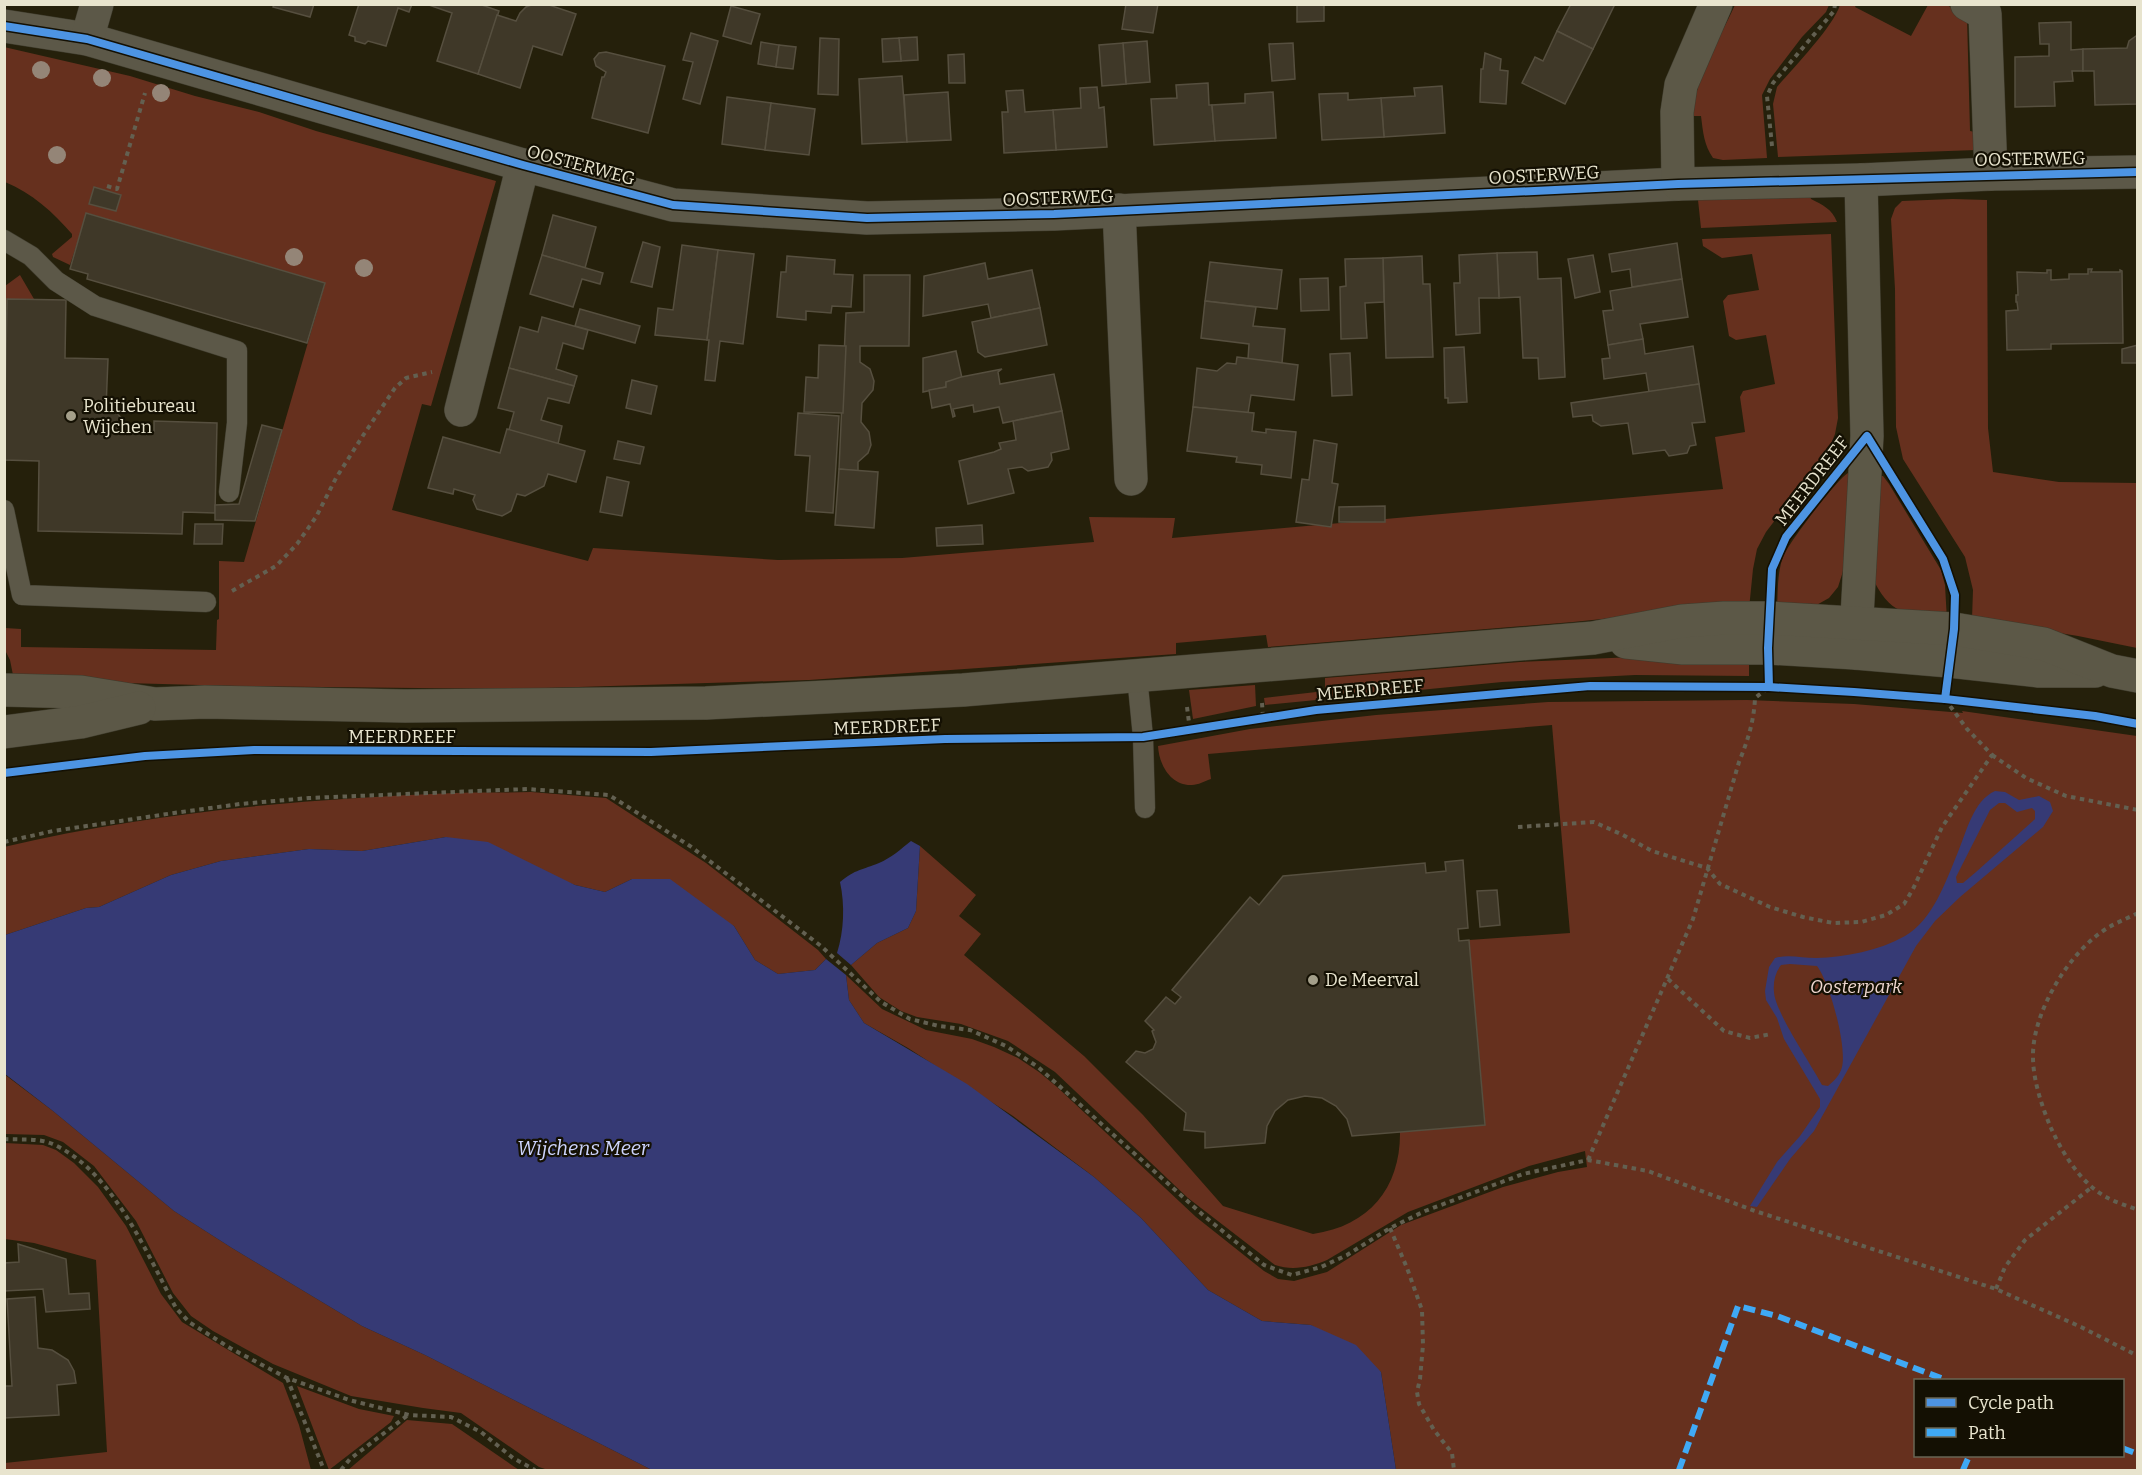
<svg xmlns="http://www.w3.org/2000/svg" width="2142" height="1475" font-family="Bitter,serif">
<rect width="100%" height="100%" fill="#25200b"/>
<!-- green -->
<g fill="#66301e" fill-rule="evenodd">
<path d="M1735,5H1829L1826,12L1802,37L1770,79L1762,95L1767,158L1723,160L1713,158C1704,145 1703,132 1701,116H1693C1695,76 1719,40 1735,5Z"/>
<path d="M1840,5H1856L1855,7L1911,36L1928,5H1947L1967,17L1970,131L1975,132L1977,150L1778,157L1773,104L1777,87C1794,67 1833,27 1840,5Z"/>
<path d="M4,47L130,76L195,96L259,112L316,131L496,181L431,406L422,404L392,510L588,561L593,548L778,560L902,558L1094,542L1089,517L1175,518L1172,538L1723,489L1715,437L1745,432L1740,397L1743,391L1775,384L1766,335L1736,340L1729,336L1723,301L1728,295L1759,290L1752,254L1722,258L1703,246L1702,239L1831,234L1838,418L1835,434L1829,449L1766,532L1757,549L1753,569L1749,609L1690,610L1573,622L1268,647L1266,635L1176,643V654L809,680L514,689L236,686L14,680L10,660L5,650V628L21,629V647L216,650L217,620L219,619V561L244,562L325,284L87,213L70,265L53,257L52,254L72,237V234C53,212 32,193 5,182Z"/>
<path d="M1810,196L1811,199C1823,205 1832,209 1837,222L1701,228L1698,200Z"/>
<polygon points="1953,199 1987,200 1988,428 1993,472 2059,482 2137,483 2137,648 2078,636 1972,619 1973,590 1965,557 1903,459 1896,427 1895,289 1891,219 1895,208 1902,201"/>
<polygon points="20,275 34,299 7,299 5,385 5,286"/>
<path d="M1848,473L1850,475L1845,565L1838,587L1829,598L1813,607L1777,608C1778,592 1777,573 1783,557C1787,545 1837,479 1848,473Z"/>
<path d="M1879,476H1883L1889,484L1941,570L1945,585L1947,620C1911,613 1893,618 1875,583Z"/>
<polygon points="1634,657 1749,657 1749,676 1635,675 1502,682 1265,705 1264,698 1325,691 1325,678 1520,662"/>
<polygon points="1255,685 1256,706 1193,719 1189,690"/>
<path d="M1747,700L1854,704L1963,713L1962,711L2137,736V1470H1396L1381,1372L1311,1325L1262,1321L1208,1290L1141,1218L1094,1177L1013,1116L908,1048L864,1023L849,1000L846,975L882,1009L926,1030L972,1039L994,1047L1018,1058L1039,1072L1057,1087L1196,1217L1264,1271L1278,1279L1294,1281L1327,1272L1401,1225L1503,1187L1558,1172L1587,1167L1585,1151L1529,1166L1408,1212L1327,1260C1310,1267 1293,1271 1275,1265L1188,1198L1055,1072L1008,1041L961,1024L917,1017L901,1011L879,997L851,965L877,943L908,928L916,911L920,846L976,895L959,916L981,934L964,955L1084,1056L1143,1115L1223,1206L1313,1234C1370,1226 1401,1187 1400,1131L1485,1124L1469,940L1570,933L1552,725L1208,754L1211,779C1205,781 1198,785 1192,785C1171,786 1159,765 1158,746L1250,729L1376,715L1548,702ZM1916,1380H2122V1456H1916Z"/>
<path d="M531,792L606,798L706,863L818,950L826,959L815,970L778,974L755,960L734,926L632,879L605,892L575,885L446,837L362,851L309,849L221,861L171,875L99,907L86,908L5,935L4,847C151,812 304,799 454,793C479,792 505,793 531,792Z"/>
<polygon points="4,1074 53,1111 174,1211 232,1248 362,1326 425,1355 652,1470 548,1470 539,1467 461,1413 423,1408 351,1396 273,1364 213,1331 191,1316 173,1293 136,1221 94,1166 63,1142 44,1135 5,1134"/>
<polygon points="5,1143 43,1145 56,1150 74,1163 98,1187 126,1226 161,1294 182,1322 283,1383 299,1425 311,1470 5,1470 5,1463 107,1452 96,1260 34,1243 5,1239"/>
<polygon points="297,1386 359,1409 394,1416 391,1422 329,1470"/>
<polygon points="407,1420 452,1424 519,1470 348,1470"/>
</g>
<!-- water -->
<g fill="#363a75" fill-rule="evenodd">
<path d="M1995,791L2005,792L2019,800L2039,796L2050,802L2053,811L2043,827L1960,897L1935,921L1916,946L1814,1131L1790,1159L1757,1207L1750,1206L1777,1162L1800,1136L1820,1107V1099L1784,1039L1777,1018L1766,1000L1765,991L1769,967L1775,958C1788,954 1802,958 1816,958C1846,957 1878,951 1905,936C1933,920 1946,881 1958,852C1967,831 1973,801 1995,791ZM1999,803H2005L2017,812L2032,808L2035,811V819L1976,872L1963,883H1957L1956,877L1990,810ZM1790,964L1817,966C1830,983 1847,1046 1842,1067C1840,1075 1834,1081 1828,1086L1822,1085C1811,1064 1775,1012 1774,992C1773,982 1775,973 1781,965Z"/>
<polygon points="446,837 488,842 575,885 605,892 632,879 670,879 734,926 755,960 778,974 815,970 826,959 846,975 849,1000 864,1023 967,1084 1094,1177 1141,1218 1208,1290 1262,1321 1311,1325 1356,1345 1381,1372 1396,1470 652,1470 425,1355 362,1326 232,1248 174,1211 53,1111 5,1074 5,935 86,908 99,907 171,875 221,861 309,849 362,851"/>
<path d="M911,841L920,846L916,911L908,928L877,943L851,965L837,953C844,931 845,905 840,882C856,869 862,870 879,863C891,858 901,849 911,841Z"/>
</g>
<!-- building -->
<g fill="#3f3828" stroke="#564f3f" stroke-width="1.5">
<polygon points="274,4 314,4 310,17 273,7"/>
<polygon points="359,4 412,4 409,12 398,8 386,46 368,41 365,44 355,41 355,37 349,35"/>
<polygon points="479,4 499,11 478,74 437,61 452,13 426,4"/>
<polygon points="534,4 546,4 576,14 562,55 533,46 520,88 478,74 497,15 516,21 520,13 526,7"/>
<polygon points="1126,4 1158,4 1153,33 1122,29"/>
<polygon points="1297,4 1324,4 1324,21 1297,22"/>
<polygon points="1571,4 1615,4 1593,49 1557,31"/>
<polygon points="731,6 760,14 751,44 723,36"/>
<polygon points="2071,22 2071,50 2083,49 2083,71 2072,71 2073,81 2054,82 2055,106 2015,107 2015,57 2049,56 2049,44 2040,44 2039,23"/>
<polygon points="1557,31 1593,49 1565,104 1522,83 1535,57 1543,61"/>
<polygon points="691,33 718,41 700,104 683,99 693,62 683,60"/>
<polygon points="2136,36 2138,36 2138,104 2095,105 2094,71 2083,71 2083,49 2127,48 2129,41"/>
<polygon points="917,37 918,60 901,61 899,38"/>
<polygon points="820,38 839,39 838,95 818,94"/>
<polygon points="899,38 901,61 883,62 882,39"/>
<polygon points="1147,41 1150,82 1126,84 1123,43"/>
<polygon points="761,42 779,45 776,67 758,64"/>
<polygon points="1123,43 1126,84 1102,86 1099,45"/>
<polygon points="1293,43 1295,79 1272,81 1269,44"/>
<polygon points="779,45 796,47 793,69 776,67"/>
<polygon points="606,52 665,66 648,133 592,118 602,77 604,77 606,72 596,66 594,59 599,53"/>
<polygon points="1485,53 1501,59 1500,70 1508,71 1506,104 1480,102 1481,69 1483,69"/>
<polygon points="964,54 965,83 949,83 948,55"/>
<polygon points="902,76 907,142 862,144 859,79"/>
<polygon points="1208,83 1209,105 1212,105 1215,141 1154,145 1151,99 1177,98 1176,85"/>
<polygon points="1442,86 1445,133 1384,137 1381,98 1415,96 1414,88"/>
<polygon points="1097,87 1099,108 1104,107 1107,147 1056,150 1053,110 1081,108 1080,88"/>
<polygon points="1023,90 1025,112 1053,110 1056,150 1004,153 1002,112 1008,112 1006,91"/>
<polygon points="948,92 951,140 907,142 904,95"/>
<polygon points="1273,92 1276,138 1215,141 1212,105 1245,103 1245,94"/>
<polygon points="1348,93 1348,100 1381,98 1384,137 1322,140 1319,94"/>
<polygon points="727,97 771,103 765,150 722,144"/>
<polygon points="771,103 815,109 809,155 765,150"/>
<polygon points="94,187 121,195 116,211 89,204"/>
<polygon points="86,213 325,283 307,343 87,279 88,274 70,269"/>
<polygon points="553,215 596,227 585,268 542,255"/>
<polygon points="643,242 660,247 652,287 631,282"/>
<polygon points="1677,243 1682,279 1632,287 1630,269 1612,272 1609,254"/>
<polygon points="682,245 718,250 707,340 655,335 658,308 673,310"/>
<polygon points="718,250 754,254 743,344 720,341 715,381 705,380 709,340 707,340"/>
<polygon points="1537,252 1538,279 1561,278 1565,377 1539,379 1538,358 1523,358 1520,297 1499,298 1497,253"/>
<polygon points="1497,253 1499,298 1479,298 1480,333 1456,335 1454,283 1460,283 1459,255"/>
<polygon points="542,255 603,273 600,284 582,279 573,307 530,294"/>
<polygon points="1593,255 1600,292 1575,298 1568,259"/>
<polygon points="787,256 835,260 834,274 853,275 851,307 832,306 831,313 806,311 806,320 777,317 781,272 786,272"/>
<polygon points="1422,256 1423,284 1430,284 1433,357 1386,358 1383,258"/>
<polygon points="1383,258 1384,302 1365,303 1367,338 1341,339 1340,287 1346,286 1345,259"/>
<polygon points="1210,262 1282,270 1277,309 1205,301"/>
<polygon points="985,263 988,279 1032,270 1040,308 991,318 988,304 923,316 924,276"/>
<polygon points="2088,269 2092,269 2091,272 2120,272 2120,270 2122,271 2123,343 2051,344 2051,349 2007,350 2006,311 2018,310 2017,302 2016,302 2016,295 2018,295 2017,272 2047,273 2047,270 2051,270 2051,280 2069,279 2069,274 2088,274"/>
<polygon points="864,275 910,275 909,346 860,346 860,362 870,369 874,381 873,390 862,403 861,422 869,432 871,445 868,453 858,462 858,471 839,469 846,313 864,312"/>
<polygon points="1328,278 1329,310 1301,311 1300,279"/>
<polygon points="1682,279 1688,317 1640,324 1643,339 1608,345 1603,311 1613,310 1610,291"/>
<polygon points="7,299 66,300 65,358 108,359 106,408 113,409 128,425 128,430 154,431 154,421 217,423 215,513 183,512 182,534 38,531 39,461 4,460"/>
<polygon points="1205,301 1256,307 1253,326 1285,329 1282,363 1248,359 1249,344 1201,338"/>
<polygon points="1040,308 1047,345 985,357 978,352 972,322"/>
<polygon points="580,309 640,326 635,343 575,326"/>
<polygon points="542,317 588,330 583,349 563,343 556,369 577,376 574,386 509,368 520,327 538,332"/>
<polygon points="1643,339 1645,354 1693,346 1699,384 1649,392 1646,373 1604,379 1602,359 1610,358 1608,345"/>
<polygon points="819,345 846,346 843,413 804,412 806,377 818,378"/>
<polygon points="2138,345 2138,363 2122,363 2122,349"/>
<polygon points="1464,347 1467,402 1448,403 1448,398 1445,398 1444,348"/>
<polygon points="956,351 962,378 946,382 946,387 923,392 923,358"/>
<polygon points="1350,353 1352,395 1332,396 1330,354"/>
<polygon points="1237,357 1298,365 1294,400 1251,395 1248,413 1193,407 1197,368 1217,371 1227,363 1236,364"/>
<polygon points="509,368 574,386 569,403 548,398 541,420 562,426 558,444 509,430 514,412 498,408"/>
<polygon points="1002,369 998,372 1000,384 1054,374 1062,411 1003,423 999,407 974,412 973,405 953,409 955,416 953,417 950,404 932,408 929,390 946,387 946,382 961,377"/>
<polygon points="632,380 657,386 651,414 626,408"/>
<polygon points="1699,384 1705,422 1692,423 1696,445 1690,446 1687,453 1669,456 1665,450 1633,454 1628,423 1601,426 1593,421 1592,415 1573,417 1571,403"/>
<polygon points="1193,407 1254,413 1252,431 1266,433 1266,429 1296,432 1291,478 1261,474 1262,465 1236,462 1237,457 1187,451"/>
<polygon points="1062,411 1069,449 1051,453 1052,460 1048,467 1028,471 1022,467 1008,469 1014,493 968,504 959,461 994,452 1001,449 999,443 1016,440 1013,421"/>
<polygon points="798,413 839,416 833,513 806,511 810,456 795,455"/>
<polygon points="262,425 282,430 255,521 215,520 215,505 239,504"/>
<polygon points="507,429 585,451 576,482 548,474 544,486 525,496 517,494 511,511 502,516 477,509 473,500 475,495 454,489 453,494 428,488 443,437 500,453"/>
<polygon points="1314,440 1337,444 1332,483 1338,484 1331,527 1296,522 1302,479 1309,480"/>
<polygon points="618,441 644,447 640,464 614,459"/>
<polygon points="839,469 878,472 874,528 835,525"/>
<polygon points="607,477 629,482 622,516 600,512"/>
<polygon points="1385,506 1385,522 1339,522 1339,507"/>
<polygon points="195,524 223,524 222,544 194,544"/>
<polygon points="982,525 983,544 937,546 936,528"/>
<polygon points="1463,860 1468,928 1458,929 1459,941 1469,940 1485,1125 1352,1136 1347,1119 1336,1106 1322,1098 1305,1096 1288,1100 1275,1111 1267,1126 1265,1143 1205,1148 1205,1132 1184,1130 1186,1113 1126,1062 1136,1051 1145,1053 1153,1049 1156,1042 1152,1031 1154,1030 1145,1021 1166,997 1175,1004 1181,997 1172,990 1250,897 1259,905 1283,876 1425,863 1426,873 1446,871 1445,862"/>
<polygon points="1497,890 1500,925 1480,927 1477,891"/>
<polygon points="18,1244 66,1259 69,1294 89,1293 90,1309 46,1312 43,1289 4,1291 4,1263 19,1262"/>
<polygon points="35,1297 38,1348 52,1350 68,1360 74,1371 76,1383 57,1385 59,1415 4,1418 4,1386 12,1386 7,1299"/>
</g>
<g fill="none" stroke-linecap="round" stroke-linejoin="round">
<!-- lane casing -->
<g stroke="#3e3b2c" stroke-width="21">
<g id="lane">
<polyline points="4,240 31,256 56,281 95,306 237,351 237,423 229,492"/>
<polyline points="4,510 22,595 206,602"/>
<polyline points="1137,676 1143,737 1145,808"/>
</g>
</g>
<!-- street casing -->
<g stroke="#3e3b2c" stroke-width="34">
<g id="street">
<polyline points="1967,4 1985,14 1991,174"/>
<polyline points="4,26 87,39 523,165 673,205 867,218 1054,214 1678,184"/>
<polyline points="87,39 97,4"/>
<polyline points="1861,180 1991,174 2138,172"/>
<polyline points="1119,210 1131,479"/>
<polyline points="461,410 523,165"/>
</g>
</g>
<!-- secondary casing -->
<g stroke="#3e3b2c" stroke-width="34">
<g id="secondary">
<polyline points="1716,4 1681,85 1677,112 1678,184 1861,180 1867,436 1855,653"/>
<polyline points="1626,642 1683,648 1768,648 1855,653 1949,661 2039,671 2095,671"/>
<polyline points="4,690 81,692 155,704 205,702 405,706 706,703 963,690 1593,638 1682,621 1724,618 1769,618 1954,629 2044,644 2112,671 2138,676"/>
<polyline points="4,732 81,722 139,708"/>
</g>
</g>
<!-- path -->
<g stroke="#636051" stroke-width="4" stroke-dasharray="4.5 4.5" stroke-linecap="butt">
<polyline points="1772,146 1767,96 1773,83 1834,11 1835,4"/>
<polyline points="107,186 117,189 145,93"/>
<polyline points="232,591 276,566 297,544 316,517 336,478 364,434 395,388 406,378 432,372"/>
<polyline points="1262,703 1263,718"/>
<polyline points="1187,707 1190,730"/>
<polyline points="1992,755 2026,778 2066,796 2138,810"/>
<polyline points="1518,827 1594,822 1623,835 1652,851 1707,868 1720,884 1770,907 1803,917 1833,923 1861,922 1886,915 1904,904 1913,889 1942,827 1992,755 1967,729 1945,699"/>
<polyline points="4,842 53,831 174,813 240,804 309,798 527,789 609,795 690,846 821,946 881,1002 910,1019 939,1026 970,1030 1006,1046 1038,1067 1203,1215 1264,1265 1292,1275 1321,1267 1347,1255 1390,1228 1425,1211 1523,1174 1588,1160 1648,1171 1755,1211 1996,1289 2081,1327 2138,1356"/>
<path d="M2138,913C2128,918 2118,922 2109,927C2070,950 2032,1012 2033,1057C2033,1080 2042,1107 2051,1128C2063,1154 2081,1184 2108,1198C2117,1203 2128,1206 2138,1210"/>
<polyline points="1668,979 1724,1031 1750,1038 1771,1034"/>
<path d="M4,1139C19,1140 37,1138 50,1143C111,1167 147,1254 176,1308L189,1322L230,1348L287,1378L349,1400L409,1415L451,1417L481,1432L513,1458L535,1470"/>
<path d="M1588,1160L1693,919L1739,762C1748,740 1754,721 1755,698L1769,687"/>
<polyline points="1390,1228 1407,1268 1422,1310 1423,1345 1420,1379 1417,1392 1419,1404 1434,1430 1452,1453 1454,1470"/>
<polyline points="1996,1289 2005,1267 2025,1240 2092,1187"/>
<polyline points="287,1378 324,1470"/>
<polyline points="341,1470 350,1459 408,1415"/>
</g>
<!-- lane -->
<use href="#lane" stroke="#5c5848" stroke-width="20"/>
<!-- street -->
<use href="#street" stroke="#5c5848" stroke-width="33"/>
<!-- secondary -->
<use href="#secondary" stroke="#5c5847" stroke-width="33"/>
<!-- quiet -->
<g stroke="#3fa9f5" stroke-width="6" stroke-dasharray="12 6" stroke-linecap="butt">
<polyline points="2122,1448 2138,1454"/>
<polyline points="1679,1470 1738,1306 1777,1316 1946,1380"/>
<polyline points="1963,1470 1969,1456"/>
</g>
<!-- cycleway casing -->
<g stroke="#141003" stroke-width="11">
<g id="cycleway">
<polyline points="4,26 87,39 523,165 673,205 867,218 1054,214 1678,184 2138,172"/>
<polyline points="1769,687 1768,648 1772,569 1786,537 1867,436 1943,559 1955,595 1954,629 1945,699"/>
<polyline points="4,773 145,756 254,750 651,752 945,739 1143,737 1316,710 1590,686 1769,687 1854,692 1945,699 2095,716 2138,724"/>
</g>
</g>
<!-- cycleway -->
<use href="#cycleway" stroke="#4d94e3" stroke-width="8"/>
</g>
<!-- trees -->
<g fill="#948577">
<circle cx="41" cy="70" r="9"/>
<circle cx="102" cy="78" r="9"/>
<circle cx="161" cy="93" r="9"/>
<circle cx="57" cy="155" r="9"/>
<circle cx="294" cy="257" r="9"/>
<circle cx="364" cy="268" r="9"/>
</g>
<!-- markers -->
<g fill="#a49f8a" stroke="#141003" stroke-width="2">
<circle cx="71" cy="416" r="6"/>
<circle cx="1313" cy="980" r="6"/>
</g>
<g text-anchor="middle" stroke-width="4.5" stroke-linejoin="round" paint-order="stroke">
<!-- street labels -->
<g font-size="18" fill="#e8e4ce" stroke="#141003">
<text transform="translate(2030 159) rotate(-1)" y="6">OOSTERWEG</text>
<text transform="translate(581 165) rotate(15)" y="6">OOSTERWEG</text>
<text transform="translate(1544 175) rotate(-3)" y="6">OOSTERWEG</text>
<text transform="translate(1058 198) rotate(-2)" y="6">OOSTERWEG</text>
<text transform="translate(1812 481) rotate(-52)" y="6">MEERDREEF</text>
<text transform="translate(1370 690) rotate(-5)" y="6">MEERDREEF</text>
<text transform="translate(887 727) rotate(-2)" y="6">MEERDREEF</text>
<text x="402" y="743">MEERDREEF</text>
</g>
<!-- poi labels -->
<g font-size="18" fill="#e8e4ce" stroke="#141003" text-anchor="start">
<text x="83" y="412">Politiebureau<tspan x="83" dy="21">Wijchen</tspan></text>
<text x="1325" y="986">De Meerval</text>
</g>
<!-- park labels -->
<g font-size="18" font-style="italic" fill="#efd7d0" stroke="#141003">
<text x="1856" y="993">Oosterpark</text>
</g>
<!-- water labels -->
<g font-size="20" font-style="italic" fill="#cdd4fd" stroke="#141003">
<text x="583" y="1155">Wijchens Meer</text>
</g>
</g>
<!-- border -->
<rect width="2142" height="1475" fill="none" stroke="#e8e4ce" stroke-width="12"/>
<!-- legend -->
<rect x="1914" y="1379" width="210" height="78" fill="#141003" stroke="#696554" stroke-width="1.5"/>
<rect x="1926" y="1398" width="30" height="9" fill="#4d94e3" stroke="#696554" stroke-width="1.5"/>
<text x="1968" y="1409" font-size="18" fill="#e8e4ce">Cycle path</text>
<rect x="1926" y="1428" width="30" height="9" fill="#3fa9f5" stroke="#696554" stroke-width="1.5"/>
<text x="1968" y="1439" font-size="18" fill="#e8e4ce">Path</text>
</svg>
